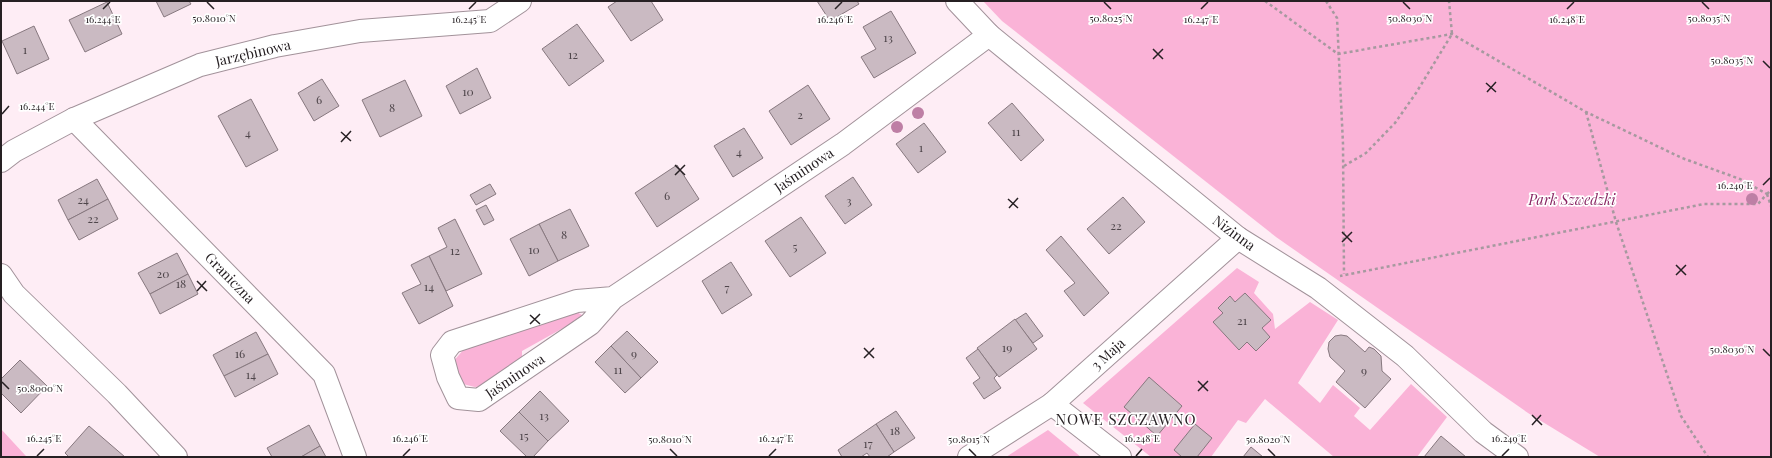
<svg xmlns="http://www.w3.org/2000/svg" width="1772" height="458" font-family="'Playfair Display',serif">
<rect width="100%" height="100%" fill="#feedf5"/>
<!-- green -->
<g fill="#fab3d7">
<polygon points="983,1 1771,1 1771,457 1600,457 1528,413 1276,237 1002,21"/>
<polygon points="1237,268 1259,282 1254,293 1273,314 1275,329 1310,302 1338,320 1298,383 1320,403 1333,385 1360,408 1354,416 1370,430 1411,384 1447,417 1417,457 1334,457 1265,399 1246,423 1238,420 1211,457 1151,457 1083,403"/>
<polygon points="575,311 582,315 581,322 575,327 565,327 522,351 522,361 485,386 475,387 463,384 451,364 465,348"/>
<polygon points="1,429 25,455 27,457 1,457"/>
<polygon points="1048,430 1081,457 1006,457"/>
</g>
<!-- building -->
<g fill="#cabac2" stroke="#87787f">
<polygon points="156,1 189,1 191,4 164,17"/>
<polygon points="617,1 651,1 663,20 631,41 608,7"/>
<polygon points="817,1 857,1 859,4 830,21"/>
<polygon points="107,2 122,34 85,52 69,20"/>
<polygon points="891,11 916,53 874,78 861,57 876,49 863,27"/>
<polygon points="577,24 604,61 569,86 542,49"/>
<polygon points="34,26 49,59 17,74 2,41"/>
<polygon points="477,68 491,98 460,114 446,86"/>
<polygon points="322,79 339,106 314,121 298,93"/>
<polygon points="405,80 422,116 380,137 362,100"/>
<polygon points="808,85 830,119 791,145 769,111"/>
<polygon points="251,99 278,150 246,167 218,116"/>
<polygon points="1012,103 1044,140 1021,161 988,123"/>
<polygon points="924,123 946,152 918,173 896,144"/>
<polygon points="744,128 763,158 733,177 714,146"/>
<polygon points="677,165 699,199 657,227 635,193"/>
<polygon points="853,177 872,205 845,224 825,196"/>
<polygon points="97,179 108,199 68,220 58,200"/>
<polygon points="490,184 496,194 476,205 470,195"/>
<polygon points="1123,197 1145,222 1109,254 1087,229"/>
<polygon points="108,199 118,219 79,240 68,220"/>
<polygon points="486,205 494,220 484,225 476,210"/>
<polygon points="570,209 589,246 558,261 539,224"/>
<polygon points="801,217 826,253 790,277 765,241"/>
<polygon points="455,219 482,274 446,291 429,256 447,247 438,228"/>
<polygon points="539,224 558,261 529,276 510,239"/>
<polygon points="1061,236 1109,293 1084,316 1064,291 1075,283 1046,250"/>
<polygon points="177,253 188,274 150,294 138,273"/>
<polygon points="429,256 453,306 419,324 402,293 421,284 411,265"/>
<polygon points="731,262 752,295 722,314 702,281"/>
<polygon points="188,274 198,294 160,314 150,294"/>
<polygon points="1245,293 1271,320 1262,328 1270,337 1256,351 1247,342 1239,350 1213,322 1223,313 1218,308 1230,296 1235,302"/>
<polygon points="1026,313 1043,336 1033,343 1015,320"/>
<polygon points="1015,319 1037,349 999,377 977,348"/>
<polygon points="627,331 658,362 641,378 611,346"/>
<polygon points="256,332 268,354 224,376 213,355"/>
<polygon points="1341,335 1347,336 1365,352 1369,347 1374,349 1381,356 1382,371 1391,379 1365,408 1336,382 1345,371 1330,357 1328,349 1329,342 1335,336"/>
<polygon points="611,346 641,378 625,393 595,362"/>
<polygon points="978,349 997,375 994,378 1001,388 984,399 973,383 980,378 966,358"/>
<polygon points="268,354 278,374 235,397 224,376"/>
<polygon points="20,360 47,386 21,413 1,393 1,379"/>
<polygon points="1149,377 1182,406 1157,436 1124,407"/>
<polygon points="540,391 569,421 548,441 519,412"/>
<polygon points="896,411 915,438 894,452 876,424"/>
<polygon points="519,412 548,441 533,457 527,457 500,431"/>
<polygon points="876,424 894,452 887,457 870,457 867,453 861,457 842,457 838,450"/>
<polygon points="1195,424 1212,438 1197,457 1182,457 1174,450"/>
<polygon points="309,425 320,446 301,457 272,457 267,448"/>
<polygon points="89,426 125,457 69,457 65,453"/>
<polygon points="1441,436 1466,457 1424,457"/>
<polygon points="320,446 326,457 301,457"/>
<polygon points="1251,447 1263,457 1243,457"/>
</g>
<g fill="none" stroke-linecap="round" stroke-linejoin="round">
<!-- minor casing -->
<g stroke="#a2929a" stroke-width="24">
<g id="minor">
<polyline points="957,1 989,35 1238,238 1318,288 1405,356 1483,432 1517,457"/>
<polyline points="74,119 324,374 355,457"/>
<polyline points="1,161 14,151 74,119 200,65 275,46 360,31 490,21 520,1"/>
<polyline points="1,275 14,294 117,394 176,457"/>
<polyline points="613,298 577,301 452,342 442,355 448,377 458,398 479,400 590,324 613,298 843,144 989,35"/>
<polyline points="1052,404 1120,457"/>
<polyline points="969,457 1052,404 1238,238"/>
</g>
</g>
<!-- path -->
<g stroke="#a6999f" stroke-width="2.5" stroke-dasharray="3 3" stroke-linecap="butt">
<polyline points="1265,1 1338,54 1452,34 1586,112 1682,158 1740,179 1767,194 1758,204 1704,204 1340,276"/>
<polyline points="1326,1 1337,18 1343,144 1344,274"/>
<polyline points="1586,112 1616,222 1681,416 1708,457"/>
<polyline points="1344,166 1366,153 1395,123 1416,93 1452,34 1449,1"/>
<polyline points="1767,194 1771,206"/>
<polyline points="1767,194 1771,190"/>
</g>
<!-- minor -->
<use href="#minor" stroke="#fff" stroke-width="22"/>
</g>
<!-- trees -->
<g fill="#be7fa5">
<circle cx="918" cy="113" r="6"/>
<circle cx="897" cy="127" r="6"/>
<circle cx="1752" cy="199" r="6"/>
</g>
<!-- ticks -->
<path fill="none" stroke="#262023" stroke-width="1.5" d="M207,2L214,9M1104,2L1111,9M1403,2L1410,9M1702,2L1709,9M103,9L110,2M469,9L476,2M835,9L842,2M1201,9L1208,2M1567,9L1574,2M1153,49L1163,59M1153,59L1163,49M1763,61L1770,68M1486,83L1496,92M1487,92L1496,82M2,114L9,106M341,132L351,141M341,142L351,131M675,165L685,175M675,175L685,165M1763,185L1770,178M1008,199L1018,208M1009,208L1018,198M1342,232L1352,242M1342,242L1352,232M1676,265L1686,275M1676,275L1686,265M197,281L207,291M197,291L206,281M530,315L540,324M530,324L540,314M864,348L874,358M1763,349L1770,356M864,358L874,348M1198,381L1208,391M2,382L9,389M1198,391L1208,381M1532,415L1542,425M1532,425L1541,415M670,449L677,456M969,449L976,456M1268,449L1275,456M37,456L44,449M403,456L410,449M769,456L776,449M1136,456L1142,449M1502,456L1509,449"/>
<g text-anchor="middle" stroke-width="3.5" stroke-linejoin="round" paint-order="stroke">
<!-- number labels -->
<g font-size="12" fill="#4f464b">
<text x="888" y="42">13</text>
<text x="25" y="54">1</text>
<text x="573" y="59">12</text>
<text x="468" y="96">10</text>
<text x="319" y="104">6</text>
<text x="392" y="112">8</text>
<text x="800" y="119">2</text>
<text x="1016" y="136">11</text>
<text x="248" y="137">4</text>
<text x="921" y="152">1</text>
<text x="739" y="156">4</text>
<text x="667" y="200">6</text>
<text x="83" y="204">24</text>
<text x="849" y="205">3</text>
<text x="93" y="223">22</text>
<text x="1116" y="230">22</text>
<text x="564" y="239">8</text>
<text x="795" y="251">5</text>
<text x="534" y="254">10</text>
<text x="455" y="255">12</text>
<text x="163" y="278">20</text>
<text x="181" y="288">18</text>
<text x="429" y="291">14</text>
<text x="727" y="292">7</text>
<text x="1242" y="325">21</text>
<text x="1007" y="352">19</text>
<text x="240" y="358">16</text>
<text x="634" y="358">9</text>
<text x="618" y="374">11</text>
<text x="1364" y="375">9</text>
<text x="251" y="379">14</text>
<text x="544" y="420">13</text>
<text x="895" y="435">18</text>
<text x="524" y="440">15</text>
<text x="868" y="448">17</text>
</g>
<!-- street labels -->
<g font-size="14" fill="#262023" stroke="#fff">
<text transform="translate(253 53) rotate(-13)" y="5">Jarzębinowa</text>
<text transform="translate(804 170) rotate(-34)" y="5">Jaśminowa</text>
<text transform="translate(1234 233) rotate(36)" y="5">Nizinna</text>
<text transform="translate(230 278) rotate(46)" y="5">Graniczna</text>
<text transform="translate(1108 354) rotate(-42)" y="5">3 Maja</text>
<text transform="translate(515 376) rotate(-34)" y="5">Jaśminowa</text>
</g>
<!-- park labels -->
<g font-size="14" font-style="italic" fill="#892563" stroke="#fff">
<text x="1572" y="205">Park Szwedzki</text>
</g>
<!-- neighbourhood labels -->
<g font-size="15" letter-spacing="1" fill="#262023" stroke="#fff">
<text x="1126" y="425">NOWE SZCZAWNO</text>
</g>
</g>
<g font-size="10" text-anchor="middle" fill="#262023" stroke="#fff" stroke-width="3.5" stroke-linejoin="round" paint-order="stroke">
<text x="1709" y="22">50.8035°N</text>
<text x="214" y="22">50.8010°N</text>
<text x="1111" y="22">50.8025°N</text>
<text x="1410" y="22">50.8030°N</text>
<text x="103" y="23">16.244°E</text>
<text x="469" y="23">16.245°E</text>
<text x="835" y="23">16.246°E</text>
<text x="1201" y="23">16.247°E</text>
<text x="1567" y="23">16.248°E</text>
<text x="1732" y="64">50.8035°N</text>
<text x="37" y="110">16.244°E</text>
<text x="1735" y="189">16.249°E</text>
<text x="1732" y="353">50.8030°N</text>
<text x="40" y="392">50.8000°N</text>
<text x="44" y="442">16.245°E</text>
<text x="410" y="442">16.246°E</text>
<text x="776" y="442">16.247°E</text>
<text x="1142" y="442">16.248°E</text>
<text x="1509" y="442">16.249°E</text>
<text x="670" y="443">50.8010°N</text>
<text x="969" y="443">50.8015°N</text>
<text x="1268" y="443">50.8020°N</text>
</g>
<!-- border -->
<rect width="1772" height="458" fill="none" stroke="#262023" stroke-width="4"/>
</svg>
